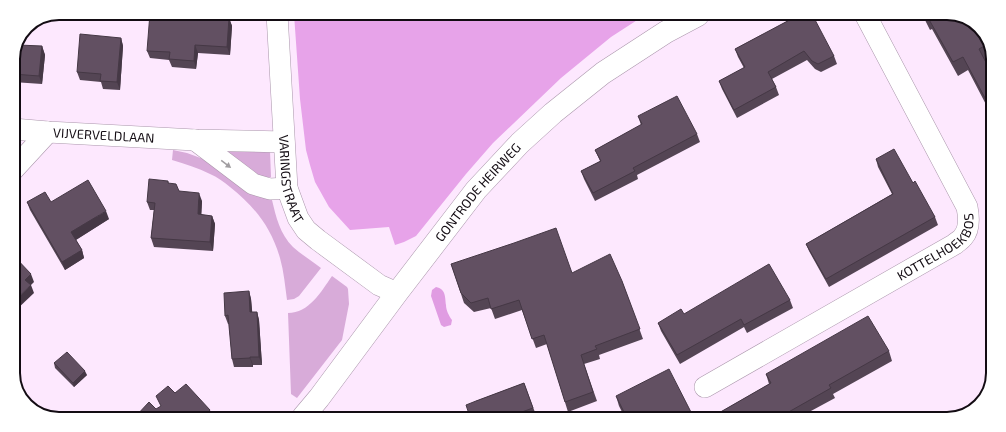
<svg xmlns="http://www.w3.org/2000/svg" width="1006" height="432" font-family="'Exo 2',sans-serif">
<rect width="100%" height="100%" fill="#fde8fe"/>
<!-- green -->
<g fill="#d8abd9">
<polygon points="215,146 270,151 271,177 264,178 259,178"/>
<path d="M173,150L187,153L206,160L272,200C276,217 280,234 293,247C302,255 312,261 321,268L299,296L294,299L287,300C285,286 284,272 280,258C271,227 255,207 230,187C224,182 217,177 210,174C198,168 185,164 172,160Z"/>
<path d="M332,276L347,287L348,289L349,304L342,340L297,398L291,394L288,313C309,313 321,292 332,276Z"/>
</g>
<!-- forest -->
<polygon fill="#e7a3e9" points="294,14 645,15 611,37 561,78 493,143 466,174 416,236 404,242 395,245 389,227 350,230 329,207 315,182 310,165 306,150 300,99"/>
<!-- water -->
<path fill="#e09ce2" d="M436,287C446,289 445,297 446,305C446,310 449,316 452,320L451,325L444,327L441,325L431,296L432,290Z"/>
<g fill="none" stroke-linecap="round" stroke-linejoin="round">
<!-- minor casing -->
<g stroke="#ab97ac" stroke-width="22">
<g id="minor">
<path id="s1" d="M277,14L287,188L298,218L306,230L318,240L379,285L397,293"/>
<path id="s2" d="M13,129L48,132L195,140L284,142"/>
<polyline points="195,140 253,184 270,189 287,188"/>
<polyline points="13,170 48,132"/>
<path id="s3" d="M705,387L955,244C957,242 961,240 963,237C970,229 969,217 967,207L866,16"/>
</g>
</g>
<!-- tertiary casing -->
<g stroke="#ab97ac" stroke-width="23">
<g id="tertiary">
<path id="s4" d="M303,417L319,398L397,293L476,190L520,143L553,113L603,73L666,32L698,15"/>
</g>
</g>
<!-- minor -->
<use href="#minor" stroke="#fff" stroke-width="21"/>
<!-- tertiary -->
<use href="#tertiary" stroke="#fff" stroke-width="22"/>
</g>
<!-- wall -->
<g fill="#544554">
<polygon points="797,16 834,56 837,64 821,72 815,69 807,60 772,79 776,87 779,95 737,118 722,89 719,81 744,68 738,57 735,49"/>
<polygon points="923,16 964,16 988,42 993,56 993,58 985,62 993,76 992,116 968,70 958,76 932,29 930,30"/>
<polygon points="229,18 232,26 230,55 198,53 196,69 172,67 169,60 150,58 147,51"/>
<polygon points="121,38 123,46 120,90 103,89 101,82 80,80 77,72"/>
<polygon points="42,46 45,55 42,84 13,82 13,56"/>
<polygon points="638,116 697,134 700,142 637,175 638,179 595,201 584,179 581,171 600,161 595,150 641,125"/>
<polygon points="876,159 913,183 935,217 938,225 829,287 809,251 806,244 892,194 878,167"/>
<polygon points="168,181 169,184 179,191 202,201 201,215 212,216 215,224 213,251 154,247 151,238 154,210 150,210 147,202"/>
<polygon points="27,202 109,219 76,240 82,250 84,258 65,270 30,210"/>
<polygon points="451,264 572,273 622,281 643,339 599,355 600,359 584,364 597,401 568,412 547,344 536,348 522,310 495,319 491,308 474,312 464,303"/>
<polygon points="249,291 251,299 252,312 257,312 259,320 262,365 253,365 253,367 234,367 232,359 229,324 228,324 225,316"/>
<polygon points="790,300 793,308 747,333 744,327 680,364 661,331 658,323 684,314"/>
<polygon points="889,351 892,361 833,394 835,398 798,418 710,418 769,384 766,374"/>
<polygon points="54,363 87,375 74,387 55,368"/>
<polygon points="524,383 536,415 531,417 470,417 476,401"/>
<polygon points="616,396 694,418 625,418 619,406"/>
</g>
<!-- shaded-wall -->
<g fill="#453845">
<polygon points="229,18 232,26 230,55 227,47"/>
<polygon points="121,38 123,46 120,90 117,82"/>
<polygon points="195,45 198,53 196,69 194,61"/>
<polygon points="42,46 45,55 42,84 39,76"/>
<polygon points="199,193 202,201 201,223 198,214"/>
<polygon points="106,211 109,219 74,241 71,232"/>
<polygon points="212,216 215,224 213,251 210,242"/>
<polygon points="82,250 84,258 65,270 62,262"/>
<polygon points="31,274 34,282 28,288 25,280"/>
<polygon points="31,285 34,293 14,312 13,308 13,302"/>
<polygon points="249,291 251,299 253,320 250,312"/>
<polygon points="257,312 259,320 262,365 259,357"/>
<polygon points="250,357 253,365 253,367 250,358"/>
<polygon points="85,371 87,375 74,387 73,383"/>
<polygon points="210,410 212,416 204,416"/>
</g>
<!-- building -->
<g fill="#625062" stroke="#453845">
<polygon points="150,13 172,13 229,18 227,47 195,45 194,61 169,59 170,52 147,51"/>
<polygon points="797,16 813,16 834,56 818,64 812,61 804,51 768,72 776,87 734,110 719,81 745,67 735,49"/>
<polygon points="927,16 964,16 983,31 988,44 979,49 993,76 992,111 963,57 953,62"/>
<polygon points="80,34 121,38 117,82 100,81 101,74 77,72"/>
<polygon points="18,45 42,46 39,76 13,74 13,56"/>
<polygon points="677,96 697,134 633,168 635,171 593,193 581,171 601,161 595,150 642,124 638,116"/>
<polygon points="894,149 913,183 915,181 935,217 826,279 806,244 893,194 876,159"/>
<polygon points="149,179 168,181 168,183 176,184 179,191 199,193 198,214 212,216 210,242 151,238 155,203 147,202"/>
<polygon points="88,180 106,211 71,232 82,250 62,262 27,202 45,192 51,202"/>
<polygon points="556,228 572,273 610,254 622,281 640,329 595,346 597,349 581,355 593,392 565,402 544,335 532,339 519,300 491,309 488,298 471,303 461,293 451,264 514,243"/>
<polygon points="13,255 31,274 25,280 31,285 13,302"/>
<polygon points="769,264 790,300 744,325 741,319 677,355 658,323 681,309 684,314"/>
<polygon points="249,291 250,312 257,312 259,357 250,357 250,358 232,359 228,315 225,316 224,293"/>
<polygon points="868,316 889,351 829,385 831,388 778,418 710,418 771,383 766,374"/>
<polygon points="67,352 85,371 73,383 54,363"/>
<polygon points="669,369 694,418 627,418 616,396"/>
<polygon points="524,383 533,408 508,417 470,417 466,405 476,401"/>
<polygon points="186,384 210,410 204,416 136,416 149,402 156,409 161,406 156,396 168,386 175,393"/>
</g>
<!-- one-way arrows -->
<defs><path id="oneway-solid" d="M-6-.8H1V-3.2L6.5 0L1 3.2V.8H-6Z"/></defs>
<use fill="#a19ea1" href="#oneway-solid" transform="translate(226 164) rotate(37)"/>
<g text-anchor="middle" stroke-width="4" stroke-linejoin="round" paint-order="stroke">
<!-- street labels -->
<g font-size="13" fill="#130c13" stroke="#fff">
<text dy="5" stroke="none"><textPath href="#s2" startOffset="91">VIJVERVELDLAAN</textPath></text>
<text dy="5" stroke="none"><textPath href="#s1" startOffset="166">VARINGSTRAAT</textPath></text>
<text dy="5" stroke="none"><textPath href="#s4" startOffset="285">GONTRODE HEIRWEG</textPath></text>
<text dy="5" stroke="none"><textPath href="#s3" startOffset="273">KOTTELHOEKBOS</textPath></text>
</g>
</g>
<!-- crop -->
<path d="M0 0H1006V432H0ZM59 20H947A39 39 0 0 1 986 59V373A39 39 0 0 1 947 412H59A39 39 0 0 1 20 373V59A39 39 0 0 1 59 20Z" fill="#fff" fill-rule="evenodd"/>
<path fill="none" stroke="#130c13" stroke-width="2" d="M59 20H947A39 39 0 0 1 986 59V373A39 39 0 0 1 947 412H59A39 39 0 0 1 20 373V59A39 39 0 0 1 59 20Z"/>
</svg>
